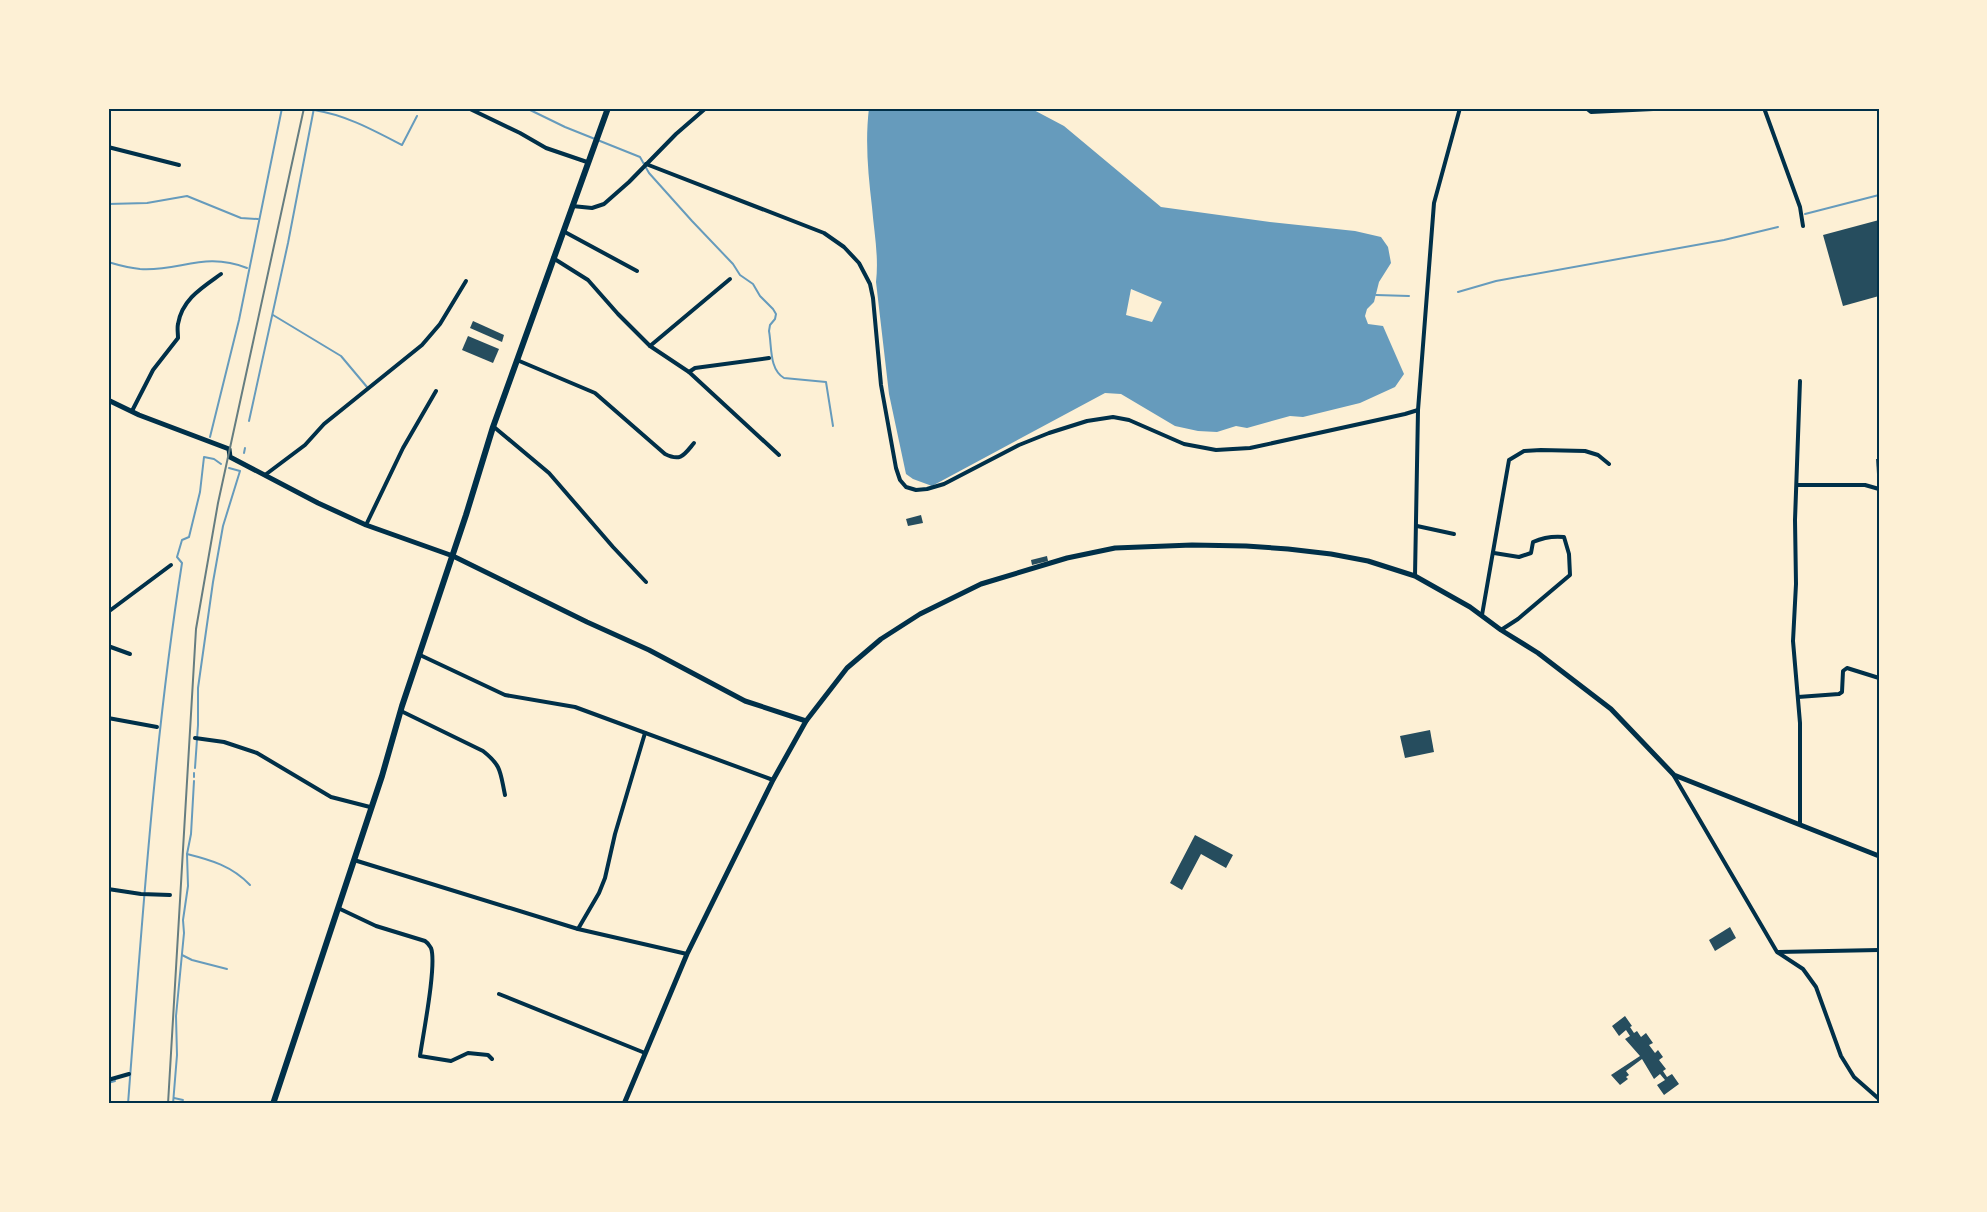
<svg xmlns="http://www.w3.org/2000/svg" width="1987" height="1212" font-family="Cabin,sans-serif">
<rect width="100%" height="100%" fill="#fdf0d5"/>
<!-- water -->
<path fill="#669bbc" fill-rule="evenodd" d="M869,108H1030L1064,126L1161,207L1270,222L1355,231L1381,237L1388,247L1391,263L1379,282L1374,302L1367,309L1365,316L1368,324L1383,326L1404,374L1395,387L1360,403L1303,417L1290,416L1247,428L1236,426L1217,432L1198,431L1175,426L1121,394L1105,393L932,486L913,479L906,474L889,394L876,282C879,256 874,232 872,207C868,173 865,141 869,108ZM1131,289L1162,302L1152,322L1126,315Z"/>
<g fill="none" stroke-linecap="round" stroke-linejoin="round">
<!-- stream -->
<g stroke="#669bbc" stroke-width="2">
<path d="M526,108L565,127L640,157L649,173L692,221L733,264L740,275L753,284L760,296L773,309L776,314L775,319L770,325L769,331C772,347 769,369 784,378L826,382L833,426"/>
<path d="M314,110C346,115 373,130 402,145L417,116"/>
<polyline points="108,204 147,203 187,196 241,218 258,219"/>
<polyline points="1805,214 1879,195"/>
<path d="M108,262C118,265 130,268 140,269C179,272 204,251 247,268"/>
<polyline points="1458,292 1496,281 1724,240 1778,227"/>
<polyline points="1376,295 1409,296"/>
<polyline points="273,315 341,356 367,387"/>
<polyline points="249,421 288,243 314,108"/>
<polyline points="210,437 239,320 282,108"/>
<polyline points="244,453 245,448"/>
<polyline points="195,768 198,725 198,688 213,582 223,526 240,471 229,468"/>
<polyline points="194,777 194,773"/>
<path d="M187,854C211,860 232,866 250,885"/>
<polyline points="182,955 192,960 227,969"/>
<polyline points="108,1083 115,1081"/>
<polyline points="174,1098 183,1100"/>
<path d="M128,1104C142,923 154,742 182,563L177,557L182,540L189,537L200,492L204,457L214,459L221,464"/>
<polyline points="173,1104 177,1055 176,1016 184,933 183,920 188,886 187,854 191,834 194,781"/>
</g>
</g>
<!-- building -->
<g fill="#264d5e">
<polygon points="1879,220 1879,296 1843,306 1823,235"/>
<polygon points="473,321 504,335 502,342 470,328"/>
<polygon points="468,336 499,349 493,363 462,350"/>
<polygon points="1876,459 1879,459 1879,474 1877,474"/>
<polygon points="921,515 923,523 908,526 906,519"/>
<polygon points="1047,556 1048,561 1032,565 1031,560"/>
<polygon points="1430,730 1434,752 1405,758 1400,736"/>
<polygon points="1195,835 1233,855 1226,868 1201,854 1182,890 1170,883"/>
<polygon points="1730,927 1736,938 1715,951 1709,940"/>
<polygon points="1625,1016 1632,1026 1630,1027 1634,1033 1637,1031 1641,1037 1646,1033 1653,1043 1649,1045 1655,1053 1658,1050 1663,1057 1659,1060 1666,1069 1663,1071 1667,1077 1672,1074 1679,1084 1664,1095 1657,1085 1665,1080 1660,1074 1654,1079 1642,1059 1626,1071 1629,1075 1626,1077 1628,1079 1620,1085 1611,1075 1640,1056 1625,1039 1630,1036 1626,1030 1619,1036 1612,1026"/>
</g>
<g fill="none" stroke-linecap="round" stroke-linejoin="round">
<!-- minor -->
<g stroke="#003049" stroke-width="4">
<polyline points="468,108 520,133 546,148 587,162"/>
<polyline points="1586,108 1591,112 1674,108"/>
<polyline points="1764,108 1800,207 1803,226"/>
<polyline points="108,147 179,165"/>
<polyline points="646,164 824,233 844,247 859,263 870,284 873,298 881,385 896,468 900,480 906,487 916,490 927,489 944,484 1019,445 1049,433 1087,421 1113,417 1129,420 1184,444 1216,450 1250,448 1405,414 1418,410"/>
<polyline points="572,206 592,208 604,204 629,182 676,134 706,108"/>
<polyline points="563,231 637,271"/>
<polyline points="553,258 588,280 618,314 650,346 689,372 779,455"/>
<polyline points="650,346 730,279"/>
<path d="M517,360L595,393L665,454C681,462 684,455 694,443"/>
<polyline points="689,372 695,368 769,358"/>
<path d="M132,411L153,370L178,338C178,333 177,328 178,324C182,299 203,287 221,274"/>
<polyline points="494,427 549,473 613,547 646,582"/>
<polyline points="265,475 305,445 324,424 422,345 440,324 466,281"/>
<polyline points="1797,485 1865,485 1879,489"/>
<polyline points="366,525 403,448 436,391"/>
<polyline points="1417,526 1454,534"/>
<path d="M1494,553L1519,557L1531,553L1533,542C1542,538 1554,536 1564,537L1569,554L1570,575L1518,619L1501,630"/>
<polyline points="1415,576 1418,410 1434,203 1460,108"/>
<polyline points="108,612 171,565"/>
<polyline points="1482,615 1509,460 1524,451 1541,450 1585,451 1598,455 1609,464"/>
<polyline points="108,646 130,654"/>
<polyline points="420,655 505,695 575,707 773,780"/>
<polyline points="1798,697 1839,694 1842,692 1843,671 1847,668 1879,678"/>
<path d="M401,711L483,751C502,766 500,772 505,795"/>
<polyline points="108,718 157,727"/>
<polyline points="195,738 224,742 257,753 331,797 370,807"/>
<polyline points="1674,776 1777,952 1803,969 1816,987 1841,1056 1854,1077 1879,1099"/>
<polyline points="1800,824 1800,723 1793,641 1796,584 1795,520 1800,381"/>
<polyline points="354,860 578,929 687,954"/>
<polyline points="108,889 141,894 170,895"/>
<path d="M338,908L376,926L425,941C428,943 429,945 431,948C437,964 423,1035 420,1056L451,1061L468,1053L488,1055L492,1059"/>
<polyline points="578,929 599,893 605,878 615,834 645,733"/>
<polyline points="1778,952 1879,950"/>
<polyline points="499,994 645,1053"/>
<polyline points="108,1080 129,1074"/>
</g>
<!-- tertiary -->
<polyline stroke="#003049" stroke-width="5" points="108,400 139,415 229,449 230,457 318,503 366,525 453,556 587,622 649,650 745,701 806,721"/>
<!-- secondary -->
<polyline stroke="#003049" stroke-width="5" points="624,1104 687,954 773,780 806,721 847,668 881,639 920,614 981,584 1067,558 1115,548 1192,545 1246,546 1288,549 1331,554 1368,561 1415,576 1470,607 1501,630 1538,653 1611,709 1674,775 1879,856"/>
<!-- primary -->
<polyline stroke="#003049" stroke-width="6" points="273,1104 382,776 402,706 466,515 493,427 608,108"/>
<!-- rail -->
<polyline stroke="#657d81" stroke-width="2" points="168,1104 196,629 218,503 304,108"/>
</g>
<!-- border -->
<rect width="1987" height="1212" fill="none" stroke="#fdf0d5" stroke-width="219"/>
<rect x="110" y="110" width="1768" height="992" fill="none" stroke="#003049" stroke-width="2"/>
</svg>
